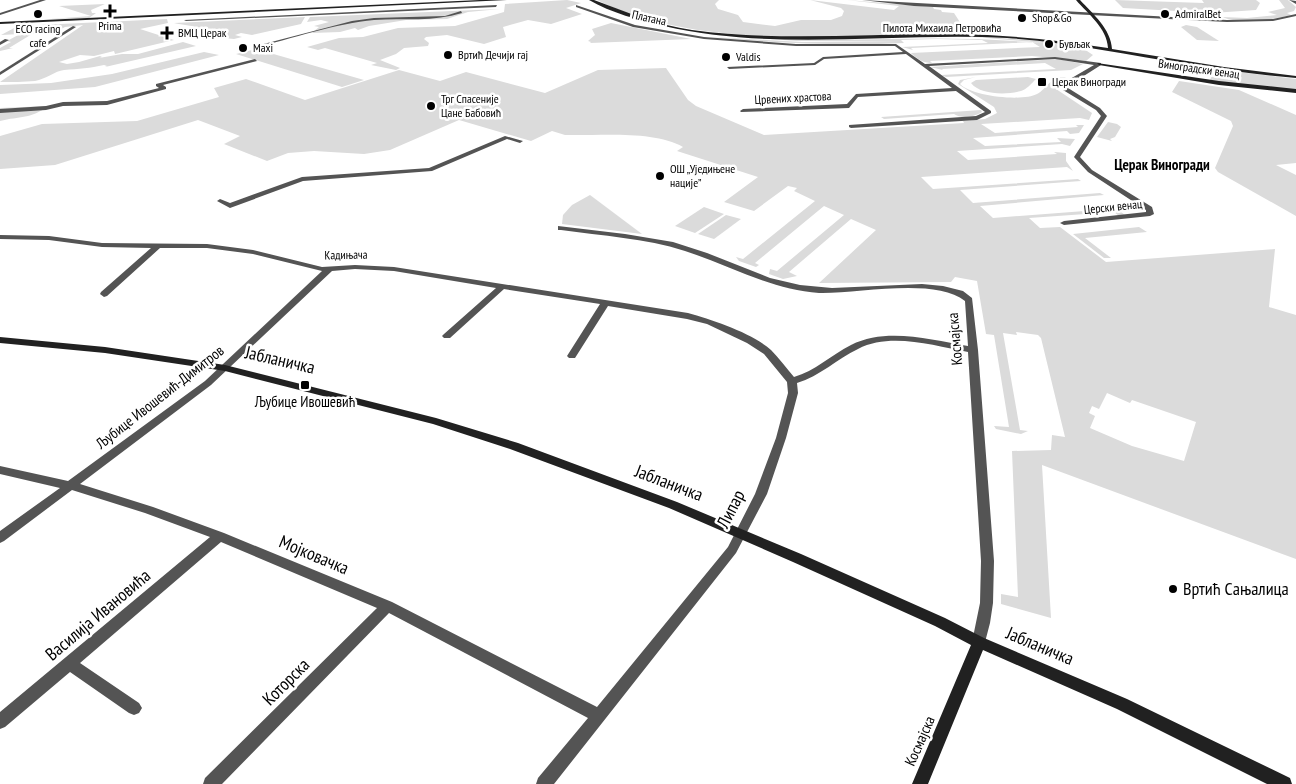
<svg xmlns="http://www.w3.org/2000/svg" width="1296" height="784" font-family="'PT Sans Narrow',sans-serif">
<rect width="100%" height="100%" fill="#fff"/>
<!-- green -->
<g fill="#dbdbdb" fill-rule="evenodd">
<polygon points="567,0 581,3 566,8 582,14 551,24 528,20 503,27 506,37 484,44 447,35 426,37 424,39 429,43 428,46 404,48 396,54 380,60 400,68 396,70 371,65 377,63 325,48 318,50 307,47 339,38 363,37 398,28 455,26 504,12 505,4"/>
<path d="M597,0H719L715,4L718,9L738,15L743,22L775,26L801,20H831L842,16L844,11L841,8L810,0L894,10L899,6L847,0L933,7L934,9L941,10L942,12L954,13L967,33C857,36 696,51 597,0Z"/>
<polygon points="1115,0 1204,3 1202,0 1256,0 1260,3 1256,10 1212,13 1123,8"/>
<path d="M1279,0H1288L1296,7L1294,11L1287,13L1291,15C1271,20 1242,25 1222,17L1247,18L1277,15L1268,12L1285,8Z"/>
<polygon points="105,4 91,10 92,13 96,13 89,18 50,19 91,16 59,6"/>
<polygon points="500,9 468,12 447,19 406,20 369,26 358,30 355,28 340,32 312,33 319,27 314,26 329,22 321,20 307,22 310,17"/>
<path d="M305,17L301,24L252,35L241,33L235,35L242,37L234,39L224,38L195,29L199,28C191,25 183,25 174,23Z"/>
<path d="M167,19L168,23L140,29L174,40L115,54L114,51L94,56L80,55L59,62L67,64L79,62L100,56L102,57L99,58L122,54H138L183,42L196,46L105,67L107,66L104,65C90,68 79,69 64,70C55,71 46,79 35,81C24,82 11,82 0,82L83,25L65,27L53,33L32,34L9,48H13L0,51V48L11,42L7,41L20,34L1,35L18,26Z"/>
<polygon points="611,23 691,39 590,43 591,42 588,41 595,35 592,29"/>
<polygon points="1186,25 1197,27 1219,41 1197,40 1181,27"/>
<path d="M701,34L809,40L970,38L901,40L904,43C840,46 774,43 710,37L802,42L900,41H797Z"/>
<path d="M975,37C1010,38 1045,41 1080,46L1085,47L1054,44L1084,49L1093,55L1086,61L1032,56L930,61L932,63C923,63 917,59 911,53L1040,47L1032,42L911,48L913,50L902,47L988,43L982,40H940L978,39L1046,43Z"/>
<polygon points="256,49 364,80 342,87 236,54"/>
<polygon points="204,52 219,55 95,87 0,94 0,85 51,83 112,74"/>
<polygon points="1058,59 1083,64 1071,70 946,77 941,75 1056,69 1045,63 942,69 943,70 930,67"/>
<path d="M666,68L688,100L696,106L764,135L964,123L963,121L985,119L997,113L994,107L958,84L960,80L976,77L964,80L960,84C971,96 1022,102 1037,94C1048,88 1050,76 1066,77L1059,82L1056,89L1092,113L1089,120L1080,118L981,124L995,133L1078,127L1076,125H1084L1079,133L1070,134L1067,131L973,138L985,146L1061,142L1057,138L1075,139L1070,146L1062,144L957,151L968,160L1057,154L1054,152L1066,153V161L1073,171L1067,167L921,177L933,189L1078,179L1081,181L960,190L973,203L1100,193L1104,195L980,206L993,218L1124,208L1128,211L1121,212L1125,215L1119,216L1114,212L1029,218L1040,228L1060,227L1106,262L1275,249L1269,307L1296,315V559L1042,465L1051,618L1001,604V594L1018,597L1012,451L1051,450L1052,435L1065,437L1041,338L1038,335L1016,332L1017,335L1003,333L1020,430L1028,431L1021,434L996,429L994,426L1009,427L994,335L986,334L977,281L955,277L951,282L819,283L876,230L851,219L789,272L797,276L783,279L769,274L770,269L777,271L844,215L824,206L755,263L759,265L756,267L739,261L736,257L743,259L815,201L794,191L797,188L788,186L754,211L724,202L758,177L677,151L683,147C654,130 599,136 565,135L552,131L531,141L459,120L390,150L364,154L314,151L288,153L267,161L224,144L240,136L198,120L55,165L0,169V136L42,124L137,121L219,97L214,88L246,79L305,100L399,70L440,81L466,72L545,93L598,70ZM1107,393L1130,403L1132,400L1196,422L1184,461L1132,446L1090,428L1095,416L1089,413L1092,406L1099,409Z"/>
<polygon points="1213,69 1296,79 1296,90 1210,81"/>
<path d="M1028,77L1036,79C1032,83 1026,90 1021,91C1007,95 980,95 971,83L976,80Z"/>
<polygon points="1179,81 1239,90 1296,115 1296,163 1276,165 1296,175 1296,216 1218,172 1215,168 1233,126 1231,121 1172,92"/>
<path d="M48,106C31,119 20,116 0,121V108Z"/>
<path d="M981,110L982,112C975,117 961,119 954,114L884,119L881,117Z"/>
<polygon points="1108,122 1117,124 1121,127 1115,137 1110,139 1112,141 1097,137"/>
<polygon points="590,195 642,234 562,224 563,215 572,205"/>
<polygon points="704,207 724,214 695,233 675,226"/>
<polygon points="726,215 741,219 714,239 698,234"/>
<polygon points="1139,227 1147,232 1085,238 1111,258 1104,258 1073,234"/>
</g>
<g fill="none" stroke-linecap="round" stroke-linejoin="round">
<!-- street -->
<g fill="#545454" fill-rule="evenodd">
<polygon points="40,0 46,0 0,15 0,13"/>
<polygon points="862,0 1227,20 1273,19 1296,14 1296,16 1273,21 1227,22 914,6"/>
<polygon points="1289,0 1296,1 1296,4"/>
<polygon points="497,5 496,7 186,21 184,20"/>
<polygon points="576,5 635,25 704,37 796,44 896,44 925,64 1055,57 1101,63 1101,65 1068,86 1068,88 1100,108 1107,116 1080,157 1092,170 1152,207 1154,214 1150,216 1064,225 1060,223 1064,221 1146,212 1146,210 1088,172 1074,157 1101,116 1096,110 1063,90 1062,86 1070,79 1094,65 1055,59 929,66 991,111 991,113 977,120 851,128 849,127 849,125 976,116 985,112 956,91 858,97 849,108 741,112 740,111 743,109 847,104 856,94 952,88 906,54 824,59 815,65 729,69 727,67 814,63 823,57 903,52 895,46 796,46 704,39 633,27 576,7"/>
<path d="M461,11L462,13C434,22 404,18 374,20C337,23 291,39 254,48L252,47L352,21L374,18L445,16Z"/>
<polygon points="73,26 76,27 0,75 0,72"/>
<polygon points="5,39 9,40 0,45 0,42"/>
<polygon points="255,59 257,61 163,85 166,87 166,89 107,105 63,106 46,110 0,113 0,109 46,106 63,102 107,101 159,88 156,86 156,84"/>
<polygon points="505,136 523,141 520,143 507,139 432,171 303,181 230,208 217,201 220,199 230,203 302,177 429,168"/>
<path d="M558,226L625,234L673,242L707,253L770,278L800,285L832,288L922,284L943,286L963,291L972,298L978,350L994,561L993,603L990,623L984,646L979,648L974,646L972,642L980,603L981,561L968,352C934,346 891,332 858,349C837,359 820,376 797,383L798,393L786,438L767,494L736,553L554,784H536L538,778L588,718L389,613L222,784H203L205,778L377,608L221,542L80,663L139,703L142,708L139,713L134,715L129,713L70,672L5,727L0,729V712L210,537L145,513L72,490L4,541L0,543V531L60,488L0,474V466L68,481L205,381L322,271L253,254L207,248H160L107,296L104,297L100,294L101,292L151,248L102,247L49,240L0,239V235L49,236L102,243L207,244L253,250L322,267L355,265L394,267L688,313C713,320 752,333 771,350C779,358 787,369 794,377C815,371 831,355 851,345C887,327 931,340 968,346L965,301C935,277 857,294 819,293C771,290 729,265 685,251C645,238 602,236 561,230H558ZM355,269L394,271L496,288L444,334L442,336L444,338H450L504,289L600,304L567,356L569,358H575L608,306L687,319L707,324L747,343L764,354L787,382L788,393L776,438L755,494L728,547L597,707L392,602L224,533L153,507L80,484L211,385L332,271Z"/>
</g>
<!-- secondary -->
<g fill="#212121" fill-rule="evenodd">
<polygon points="480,0 507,0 0,24 0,22"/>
<path d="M589,0H594C626,12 658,25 692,30C780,42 868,33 957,34C1008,35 1058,40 1108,48C1107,28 1088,14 1076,0H1080C1093,14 1111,29 1112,49L1224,67L1296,76V78C1260,75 1223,70 1187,64C1128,55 1068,42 1007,38C893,32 777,52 664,26C639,20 611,13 589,0Z"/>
<polygon points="1097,63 1219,81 1296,89 1296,93 1219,85 1099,65"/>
<polygon points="0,337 105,347 225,365 436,418 518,443 677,502 801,554 945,618 984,638 1127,699 1290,778 1292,784 1267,784 1117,709 983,650 928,784 912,784 971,645 935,626 793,562 669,508 510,449 433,424 225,371 105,353 0,343"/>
</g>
</g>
<!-- markers -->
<g fill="#000" stroke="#fff" stroke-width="2">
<path d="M107.5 3.5h5v5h5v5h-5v5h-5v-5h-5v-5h5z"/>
<circle cx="38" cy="14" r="5"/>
<circle cx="1165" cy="14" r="5"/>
<circle cx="1022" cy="18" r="5"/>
<path d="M164.5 25.5h5v5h5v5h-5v5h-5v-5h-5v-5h5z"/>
<circle cx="1049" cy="44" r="5"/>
<circle cx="243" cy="48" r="5"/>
<circle cx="448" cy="55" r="5"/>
<circle cx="726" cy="57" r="5"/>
<rect x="1037" y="77" width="10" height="10" rx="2.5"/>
<circle cx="431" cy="106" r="5"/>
<circle cx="660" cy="176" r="5"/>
<rect x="300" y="380" width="10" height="10" rx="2.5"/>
<circle cx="1173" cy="589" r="5"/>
</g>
<g text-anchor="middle" stroke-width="5" stroke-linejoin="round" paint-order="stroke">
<!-- far-poi labels -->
<g font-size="12" fill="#000" stroke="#fff" text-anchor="start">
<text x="1175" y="18">AdmiralBet</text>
<text x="1032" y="22">Shop&amp;Go</text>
<text x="110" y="30" text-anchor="middle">Prima</text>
<text x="38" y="33" text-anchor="middle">ECO racing<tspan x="38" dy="14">cafe</tspan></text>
<text x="178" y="37">ВМЦ Церак</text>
<text x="1059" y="48">Бувљак</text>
<text x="253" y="52">Maxi</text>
<text x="458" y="59">Вртић Дечији гај</text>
<text x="736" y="61">Valdis</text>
<text x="1052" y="86">Церак Виногради</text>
<text x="441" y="103">Трг Спасеније<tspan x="441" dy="14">Цане Бабовић</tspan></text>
<text x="670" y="173">ОШ „Уједињене<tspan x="670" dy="14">нације”</tspan></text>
</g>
<!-- far-street labels -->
<g font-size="12" fill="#000" stroke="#fff">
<text transform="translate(649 18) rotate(12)" y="4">Платана</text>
<text x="942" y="32">Пилота Михаила Петровића</text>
<text transform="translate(1199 69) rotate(8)" y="4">Виноградски венац</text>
<text transform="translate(793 98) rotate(-3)" y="4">Црвених храстова</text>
<text transform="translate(1113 207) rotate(-6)" y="4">Церски венац</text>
<text transform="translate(346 255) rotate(-1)" y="4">Кадињача</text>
</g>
<!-- far-quarter labels -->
<g font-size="15" font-weight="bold" fill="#000" stroke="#fff">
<text x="1162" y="170">Церак Виногради</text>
</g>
<!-- street labels -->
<g font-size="15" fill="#000" stroke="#fff">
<text transform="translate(955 339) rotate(-95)" y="5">Космајска</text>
<text transform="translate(160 397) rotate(-38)" y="5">Љубице Ивошевић-Димитров</text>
<text transform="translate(920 741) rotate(-66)" y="5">Космајска</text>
</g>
<!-- poi labels -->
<g font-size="15" fill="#000" stroke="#fff">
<text x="305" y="407">Љубице Ивошевић</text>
</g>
<!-- near-street labels -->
<g font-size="18" fill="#000" stroke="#fff">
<text transform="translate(280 360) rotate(13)" y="6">Јабланичка</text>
<text transform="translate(669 483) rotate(21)" y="6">Јабланичка</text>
<text transform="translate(731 509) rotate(-63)" y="6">Липар</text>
<text transform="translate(314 555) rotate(23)" y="6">Мојковачка</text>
<text transform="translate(98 615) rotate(-40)" y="6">Василија Ивановића</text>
<text transform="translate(1040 646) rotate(23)" y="6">Јабланичка</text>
<text transform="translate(286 682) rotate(-45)" y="6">Которска</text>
</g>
<!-- near-poi labels -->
<g font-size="18" fill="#000" stroke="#fff" text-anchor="start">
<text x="1183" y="595">Вртић Сањалица</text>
</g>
</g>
</svg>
